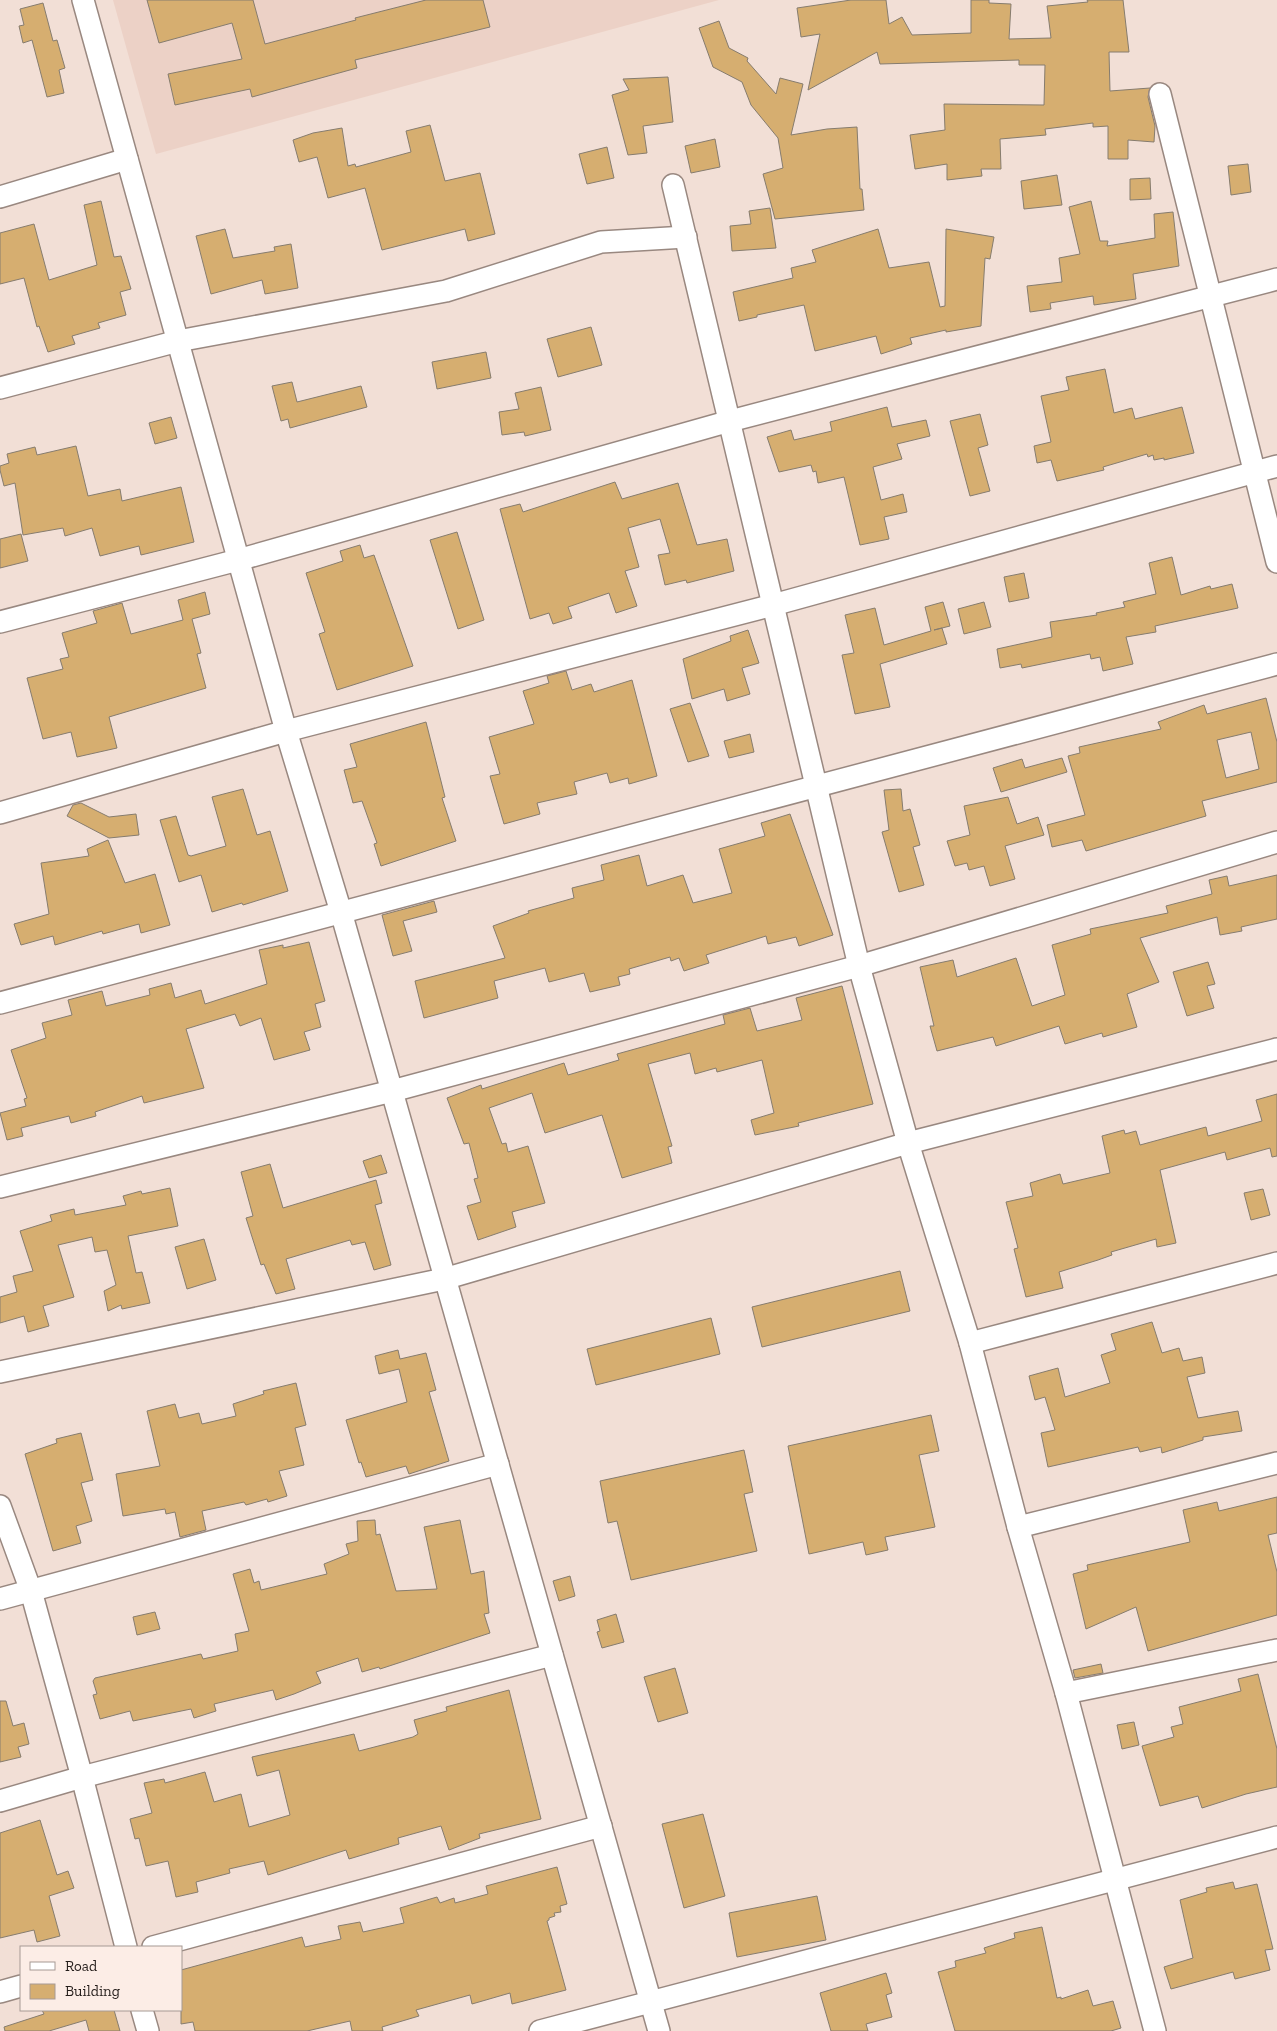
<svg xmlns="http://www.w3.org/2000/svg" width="1277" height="2031" font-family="'Zilla Slab',serif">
<rect width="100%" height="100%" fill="#f2dfd6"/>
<!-- built -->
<polygon fill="#ecd1c6" points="113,0 719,0 156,154"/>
<!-- building -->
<g fill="#d6ae70" stroke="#867c6e" fill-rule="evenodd">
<polygon points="147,0 253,0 265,44 356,20 355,18 426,0 483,0 490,27 355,60 357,68 252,97 250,89 175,105 168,74 242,59 232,23 159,43"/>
<polygon points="851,0 886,0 889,24 902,17 912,35 971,33 971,0 989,0 989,3 1011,4 1009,39 1051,38 1047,6 1088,2 1087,0 1123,0 1129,52 1109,52 1110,91 1150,88 1148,97 1155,126 1154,142 1128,140 1128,159 1108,159 1108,126 1093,127 1093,123 1045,129 1046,135 1000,139 1001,169 981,169 982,176 947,180 947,164 915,169 910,135 945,130 944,104 1044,105 1045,65 1019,65 1019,60 880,64 877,52 808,90 820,34 801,37 797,8"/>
<polygon points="43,3 53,41 57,40 65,68 59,70 64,93 47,97 32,40 23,43 19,26 24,25 20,9"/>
<polygon points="719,21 729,48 748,58 747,61 776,94 780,78 803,84 791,135 827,129 857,127 860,189 862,189 864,210 775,219 763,174 783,168 778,138 751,105 742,82 713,67 699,28"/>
<polygon points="668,77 673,122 643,126 647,153 628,155 612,95 629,90 623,79"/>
<polygon points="430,125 445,181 480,173 495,234 468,241 465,229 382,250 365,188 328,198 317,157 299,162 293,140 313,133 342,128 348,166 355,164 356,167 411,152 406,131"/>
<polygon points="715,139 720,167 691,173 685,146"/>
<polygon points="607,147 614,178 587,184 579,154"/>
<polygon points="1248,164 1251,192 1231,195 1228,166"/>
<polygon points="1057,175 1062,205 1024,209 1021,181"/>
<polygon points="1150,178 1151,199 1130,200 1130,179"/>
<polygon points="101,201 114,257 121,256 131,289 120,292 126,315 98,323 100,328 72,336 75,344 48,352 39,326 37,327 24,278 0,284 0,233 34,224 49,280 97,265 84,205"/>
<polygon points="1091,201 1100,241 1108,241 1107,246 1155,238 1154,214 1173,212 1179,266 1133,274 1136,299 1094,305 1093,296 1050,303 1051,309 1030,312 1027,286 1062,282 1059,258 1080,254 1069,207"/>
<polygon points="770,208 776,248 732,251 730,226 751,224 749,211"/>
<polygon points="225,229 233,258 275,251 274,247 291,244 298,288 265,294 262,280 211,294 196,236"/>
<polygon points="878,229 889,268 929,262 940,307 945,306 946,229 994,237 990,259 985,258 981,326 946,332 946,330 910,338 912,344 881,354 876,336 815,351 804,305 757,315 757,317 739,321 733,292 793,278 791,268 816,262 812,250"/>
<polygon points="591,327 602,365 558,377 547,339"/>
<polygon points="486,352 491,378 437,389 432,362"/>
<polygon points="1105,369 1114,413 1132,408 1135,419 1182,407 1194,453 1164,460 1164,458 1154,460 1153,455 1148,457 1147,454 1103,467 1104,470 1057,481 1051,460 1037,463 1034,446 1051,442 1041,396 1069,390 1066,377"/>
<polygon points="292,382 297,402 361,386 367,407 290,428 288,419 281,421 272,386"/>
<polygon points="541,387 551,430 525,436 524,432 502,435 499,412 519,409 515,393"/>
<polygon points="887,407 892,427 926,420 930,436 897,444 902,459 873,467 881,500 903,494 907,512 884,517 889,539 860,545 844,477 818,483 816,471 813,472 811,465 779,472 767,437 791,430 794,440 832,431 830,422"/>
<polygon points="980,414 988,445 978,448 990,491 970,496 950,421"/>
<polygon points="171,417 177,438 155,444 149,423"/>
<polygon points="76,446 88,496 120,489 122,501 181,487 194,542 141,555 139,546 100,556 92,528 65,536 63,528 23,535 15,483 4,486 0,470 0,466 9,463 7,454 35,447 37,455"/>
<polygon points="615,482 622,499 678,483 697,545 727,539 734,571 687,583 686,580 665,585 658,555 670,553 660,519 628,528 639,567 625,571 637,606 616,613 609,593 568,607 572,618 553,624 549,613 530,619 500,509 520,504 523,512"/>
<polygon points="457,532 484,620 458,629 430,540"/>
<polygon points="21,534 28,561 0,568 0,539"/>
<polygon points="360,545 364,558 374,555 413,666 337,690 319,634 325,632 306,573 343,561 340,551"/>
<polygon points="1172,557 1181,595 1210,586 1211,589 1232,584 1238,608 1155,626 1156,632 1126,637 1133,664 1103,671 1100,657 1091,659 1090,654 1022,668 1021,664 1000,668 997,649 1052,637 1050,622 1097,615 1096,613 1125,607 1123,602 1156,594 1149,563"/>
<polygon points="1024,573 1029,598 1009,602 1004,577"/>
<polygon points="205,592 210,614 192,619 201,653 197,654 206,688 109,717 117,748 77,757 71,732 43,739 27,678 63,669 60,659 69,657 62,633 97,623 93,611 122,603 131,634 183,620 178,600"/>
<polygon points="943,602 950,626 934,630 942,628 947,644 880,664 890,707 855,714 842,655 854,653 845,615 875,608 884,645 931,631 925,607"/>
<polygon points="984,602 991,627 964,634 958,609"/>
<polygon points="748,630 759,663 742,668 750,694 727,701 724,689 692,699 683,659 731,641 730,636"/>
<polygon points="566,671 572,690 591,684 594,692 632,680 657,776 629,784 628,778 610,783 607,773 574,782 577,794 537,803 540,814 504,824 490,776 500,774 489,737 534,724 523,691 549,683 547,676"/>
<path d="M1266,698L1277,742V782L1202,801L1206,816L1086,851L1082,840L1052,847L1047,825L1085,815L1068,756L1080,753L1079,747L1161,729L1158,722L1204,705L1207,714ZM1251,732L1259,769L1226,778L1217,740Z"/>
<polygon points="690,703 709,756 688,762 670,709"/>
<polygon points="426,722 445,797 442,798 456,841 381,866 374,844 377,843 362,801 353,803 344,770 357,767 350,744"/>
<polygon points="750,734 754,752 729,758 724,741"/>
<polygon points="1062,758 1067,772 1001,792 993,768 1022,759 1025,768"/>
<polygon points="243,789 257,835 270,831 288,891 243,905 242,903 212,912 201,875 179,882 160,820 176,816 188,855 191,856 226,846 212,797"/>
<polygon points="901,789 903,811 910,809 920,845 913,847 924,885 899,892 882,832 889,830 884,790"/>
<polygon points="1008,797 1017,824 1038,817 1044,835 1005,846 1015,879 990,886 984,866 969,870 967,863 955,866 947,841 970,835 964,806"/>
<polygon points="81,803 109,817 136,814 139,835 109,838 67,816 73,805"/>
<polygon points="790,814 833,935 799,946 796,937 768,944 766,936 706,955 709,963 684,971 679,958 671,961 670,957 629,969 630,974 618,977 620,985 590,992 584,973 549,982 545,968 494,981 498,998 424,1018 415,981 505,958 493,926 529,913 528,911 574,898 572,888 604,880 601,865 639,855 647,886 683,875 693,903 732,893 719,849 765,836 761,823"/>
<polygon points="108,840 125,883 155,874 170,925 141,933 139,924 103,934 102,931 55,945 53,936 21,945 14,924 49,914 41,863 89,856 87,849"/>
<polygon points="1277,875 1277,919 1241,927 1242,931 1220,935 1217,917 1140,938 1159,982 1127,994 1137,1027 1103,1037 1102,1033 1065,1044 1059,1026 996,1046 993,1037 937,1051 930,1026 934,1026 920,967 953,960 957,977 1016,958 1032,1006 1065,995 1052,945 1091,934 1090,929 1168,913 1166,906 1212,894 1209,880 1227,876 1229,886"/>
<polygon points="434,901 437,912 403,921 412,951 393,956 382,915"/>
<polygon points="309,942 325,1001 315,1004 321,1027 304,1032 310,1050 274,1060 261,1018 240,1026 235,1014 186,1029 204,1088 144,1103 142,1096 95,1112 96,1116 71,1123 69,1116 21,1128 23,1136 7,1140 0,1113 26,1106 24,1099 27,1098 11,1050 46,1038 42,1023 72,1015 68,1000 102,991 106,1006 150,995 149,989 171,983 175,998 201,990 205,1004 267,984 259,950 283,945 283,948"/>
<polygon points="1208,962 1215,984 1207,986 1214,1008 1187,1016 1173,972"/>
<polygon points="842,986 873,1104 798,1123 799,1126 755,1135 751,1120 774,1113 762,1060 717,1072 716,1068 695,1074 690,1053 648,1064 672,1146 668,1147 672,1163 622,1178 602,1115 545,1133 532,1093 489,1108 502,1144 506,1143 508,1152 528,1146 545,1203 512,1212 516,1227 478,1240 467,1206 481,1202 474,1179 478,1178 469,1143 464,1144 447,1098 481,1085 482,1089 564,1063 568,1075 619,1060 617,1054 725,1024 723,1015 750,1008 757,1031 802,1020 796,998"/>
<polygon points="1277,1094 1277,1156 1272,1157 1270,1148 1227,1160 1225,1152 1160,1170 1176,1243 1157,1247 1156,1239 1111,1252 1112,1255 1098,1260 1059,1272 1063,1288 1026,1297 1014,1249 1018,1248 1006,1202 1033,1196 1030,1183 1060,1174 1063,1184 1110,1173 1102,1136 1124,1130 1125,1134 1136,1131 1140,1145 1206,1127 1208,1136 1262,1121 1256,1100"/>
<polygon points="381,1155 387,1173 369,1178 363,1161"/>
<polygon points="270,1164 283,1208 376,1180 382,1203 375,1205 391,1265 374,1270 365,1242 352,1245 350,1240 286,1259 295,1289 276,1294 264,1264 261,1265 246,1218 253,1216 241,1172"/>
<polygon points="170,1188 178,1226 128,1236 136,1273 142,1272 150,1303 122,1309 121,1305 108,1311 104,1291 116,1285 107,1250 95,1252 92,1237 58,1245 74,1297 43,1306 49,1326 28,1332 24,1316 0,1323 0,1297 17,1292 13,1276 33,1271 20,1231 52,1221 50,1215 74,1209 75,1215 126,1205 123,1196 141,1191 142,1194"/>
<polygon points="1263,1189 1270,1215 1251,1220 1244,1193"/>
<polygon points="204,1239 216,1280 187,1289 175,1247"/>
<polygon points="900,1271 910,1311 762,1347 752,1307"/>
<polygon points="711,1318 720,1354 596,1385 587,1349"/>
<polygon points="1152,1322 1162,1353 1179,1348 1183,1361 1202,1357 1205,1373 1187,1377 1198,1418 1238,1411 1242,1431 1203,1437 1203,1440 1162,1453 1161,1447 1140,1452 1138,1447 1048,1467 1041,1433 1055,1430 1045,1397 1035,1400 1029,1376 1058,1368 1065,1397 1110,1383 1101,1355 1116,1350 1111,1334"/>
<polygon points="398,1350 400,1359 426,1353 436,1390 429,1392 449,1461 409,1474 406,1466 366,1477 361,1462 359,1463 346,1420 407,1402 399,1369 379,1374 375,1356"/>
<polygon points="296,1383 306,1425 295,1428 304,1465 279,1471 287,1496 268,1502 267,1499 246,1505 244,1502 202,1511 206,1530 180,1537 175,1512 166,1514 165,1509 123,1516 116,1474 160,1466 147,1411 175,1404 179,1418 199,1413 202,1424 236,1416 233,1404 264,1394 263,1391"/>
<polygon points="931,1415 939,1451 919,1455 935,1527 885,1537 888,1550 866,1555 863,1542 809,1554 788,1446"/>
<polygon points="81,1433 93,1480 81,1483 92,1521 76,1526 81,1543 53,1551 25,1454 57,1443 56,1439"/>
<polygon points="744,1450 753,1492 744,1494 757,1551 631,1580 617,1521 608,1523 600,1481"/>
<polygon points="1277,1497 1277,1533 1268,1535 1277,1572 1277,1615 1148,1651 1136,1607 1086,1629 1073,1574 1088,1570 1087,1565 1190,1542 1183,1510 1217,1502 1219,1511"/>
<polygon points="375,1520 376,1535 380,1534 396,1591 437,1589 424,1527 460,1520 471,1574 484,1571 489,1613 484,1614 490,1633 380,1669 379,1667 362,1672 358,1658 316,1672 321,1683 294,1694 276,1700 273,1690 214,1704 216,1711 194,1718 191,1709 133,1721 130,1711 100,1719 93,1695 97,1694 93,1681 95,1678 201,1654 203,1659 238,1651 235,1634 249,1631 233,1574 250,1569 254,1583 259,1581 261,1590 327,1574 324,1564 349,1554 346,1544 358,1541 357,1521"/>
<polygon points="570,1576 575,1596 559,1601 553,1581"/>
<polygon points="155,1612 160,1629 137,1635 133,1617"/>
<polygon points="616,1614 624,1642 602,1648 597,1632 600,1631 597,1620"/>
<polygon points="1101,1664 1103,1673 1075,1678 1073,1670"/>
<polygon points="675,1668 688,1713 658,1722 644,1677"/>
<polygon points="1258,1674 1277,1749 1277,1787 1246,1794 1202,1808 1198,1796 1160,1806 1142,1746 1174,1737 1171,1727 1183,1724 1179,1707 1241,1691 1238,1679"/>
<polygon points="509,1690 541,1819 479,1834 480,1838 449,1850 441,1826 398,1838 399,1844 349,1859 346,1850 268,1875 264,1861 229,1869 230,1873 196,1882 198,1892 176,1897 168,1861 146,1866 139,1838 135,1839 130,1819 152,1813 144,1783 164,1779 165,1783 205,1772 214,1802 241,1794 249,1827 290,1815 279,1770 257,1776 252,1757 354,1734 359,1751 413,1737 418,1734 414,1720 447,1711 446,1707"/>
<polygon points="0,1701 6,1701 13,1726 24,1723 29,1744 18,1747 21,1757 0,1762"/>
<polygon points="1134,1722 1139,1745 1122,1749 1117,1725"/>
<polygon points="703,1814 725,1896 684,1908 662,1824"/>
<polygon points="40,1820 57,1875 68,1871 74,1888 49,1896 60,1936 37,1942 34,1930 0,1938 0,1833"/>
<polygon points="557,1867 567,1904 560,1906 561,1912 554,1913 555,1916 549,1918 549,1920 547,1921 566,1990 512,2004 510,1993 472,2004 470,1995 416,2010 419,2016 382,2027 383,2031 352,2031 350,2021 307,2031 195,2031 193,2022 181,2024 181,1970 302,1937 305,1947 341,1939 338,1926 360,1922 363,1932 404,1923 400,1908 437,1897 440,1903 454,1898 455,1903 488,1894 486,1886"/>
<polygon points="1233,1882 1235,1889 1257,1884 1273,1949 1265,1950 1270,1970 1235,1979 1233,1972 1171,1989 1164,1967 1193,1958 1180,1900 1207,1892 1206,1888"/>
<polygon points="817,1896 826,1940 737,1957 729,1913"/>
<polygon points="1042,1927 1057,1998 1061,1997 1061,1999 1088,1990 1093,2006 1113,2001 1121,2028 1111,2031 955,2031 938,1972 956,1967 955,1961 986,1953 984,1948 1015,1938 1014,1933"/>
<polygon points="886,1973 892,1993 886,1995 892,2017 866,2024 868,2031 831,2031 820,1993"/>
<polygon points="42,2010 114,2010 120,2031 89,2031 86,2020 49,2031 5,2031 4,2027 44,2014"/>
</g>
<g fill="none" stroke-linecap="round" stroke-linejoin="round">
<!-- street casing -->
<g stroke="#998880" stroke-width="24">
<g id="street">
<polyline points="83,0 286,731 341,912 659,2031"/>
<polyline points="1160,94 1277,562"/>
<polyline points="673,185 859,966 908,1143 970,1343 1018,1527 1066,1693 1155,2031"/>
<polyline points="0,197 127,159"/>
<polyline points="0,388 178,341 446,291 601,242 686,237"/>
<polyline points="0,622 238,560 730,421 1277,279"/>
<polyline points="0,813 286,731 773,605 1277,466"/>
<polyline points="0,1003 1277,664"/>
<polyline points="0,1187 392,1091 859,966 1277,842"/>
<polyline points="970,1343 1277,1263"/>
<polyline points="0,1372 444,1279 908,1143 1277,1049"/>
<polyline points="0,1506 31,1591 82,1777 126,1947"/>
<polyline points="1018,1527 1277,1463"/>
<polyline points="0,1599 498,1464"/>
<polyline points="1066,1693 1277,1650"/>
<polyline points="0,1801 82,1777 552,1655"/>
<polyline points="153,1947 601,1826"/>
<polyline points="0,1992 21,1986"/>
<polyline points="142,2010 148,2031"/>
<polyline points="540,2031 1277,1837"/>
</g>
</g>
<!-- street -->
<use href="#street" stroke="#fff" stroke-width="21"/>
</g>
<!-- legend -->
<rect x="20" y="1946" width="162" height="65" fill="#fcede6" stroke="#a69a94"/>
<rect x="30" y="1962" width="25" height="8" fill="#ffffff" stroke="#a69a94"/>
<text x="65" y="1971" font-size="15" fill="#241d1a">Road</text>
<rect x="30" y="1984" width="25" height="15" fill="#d6ae70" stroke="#a69a94"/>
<text x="65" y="1996" font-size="15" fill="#241d1a">Building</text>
</svg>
